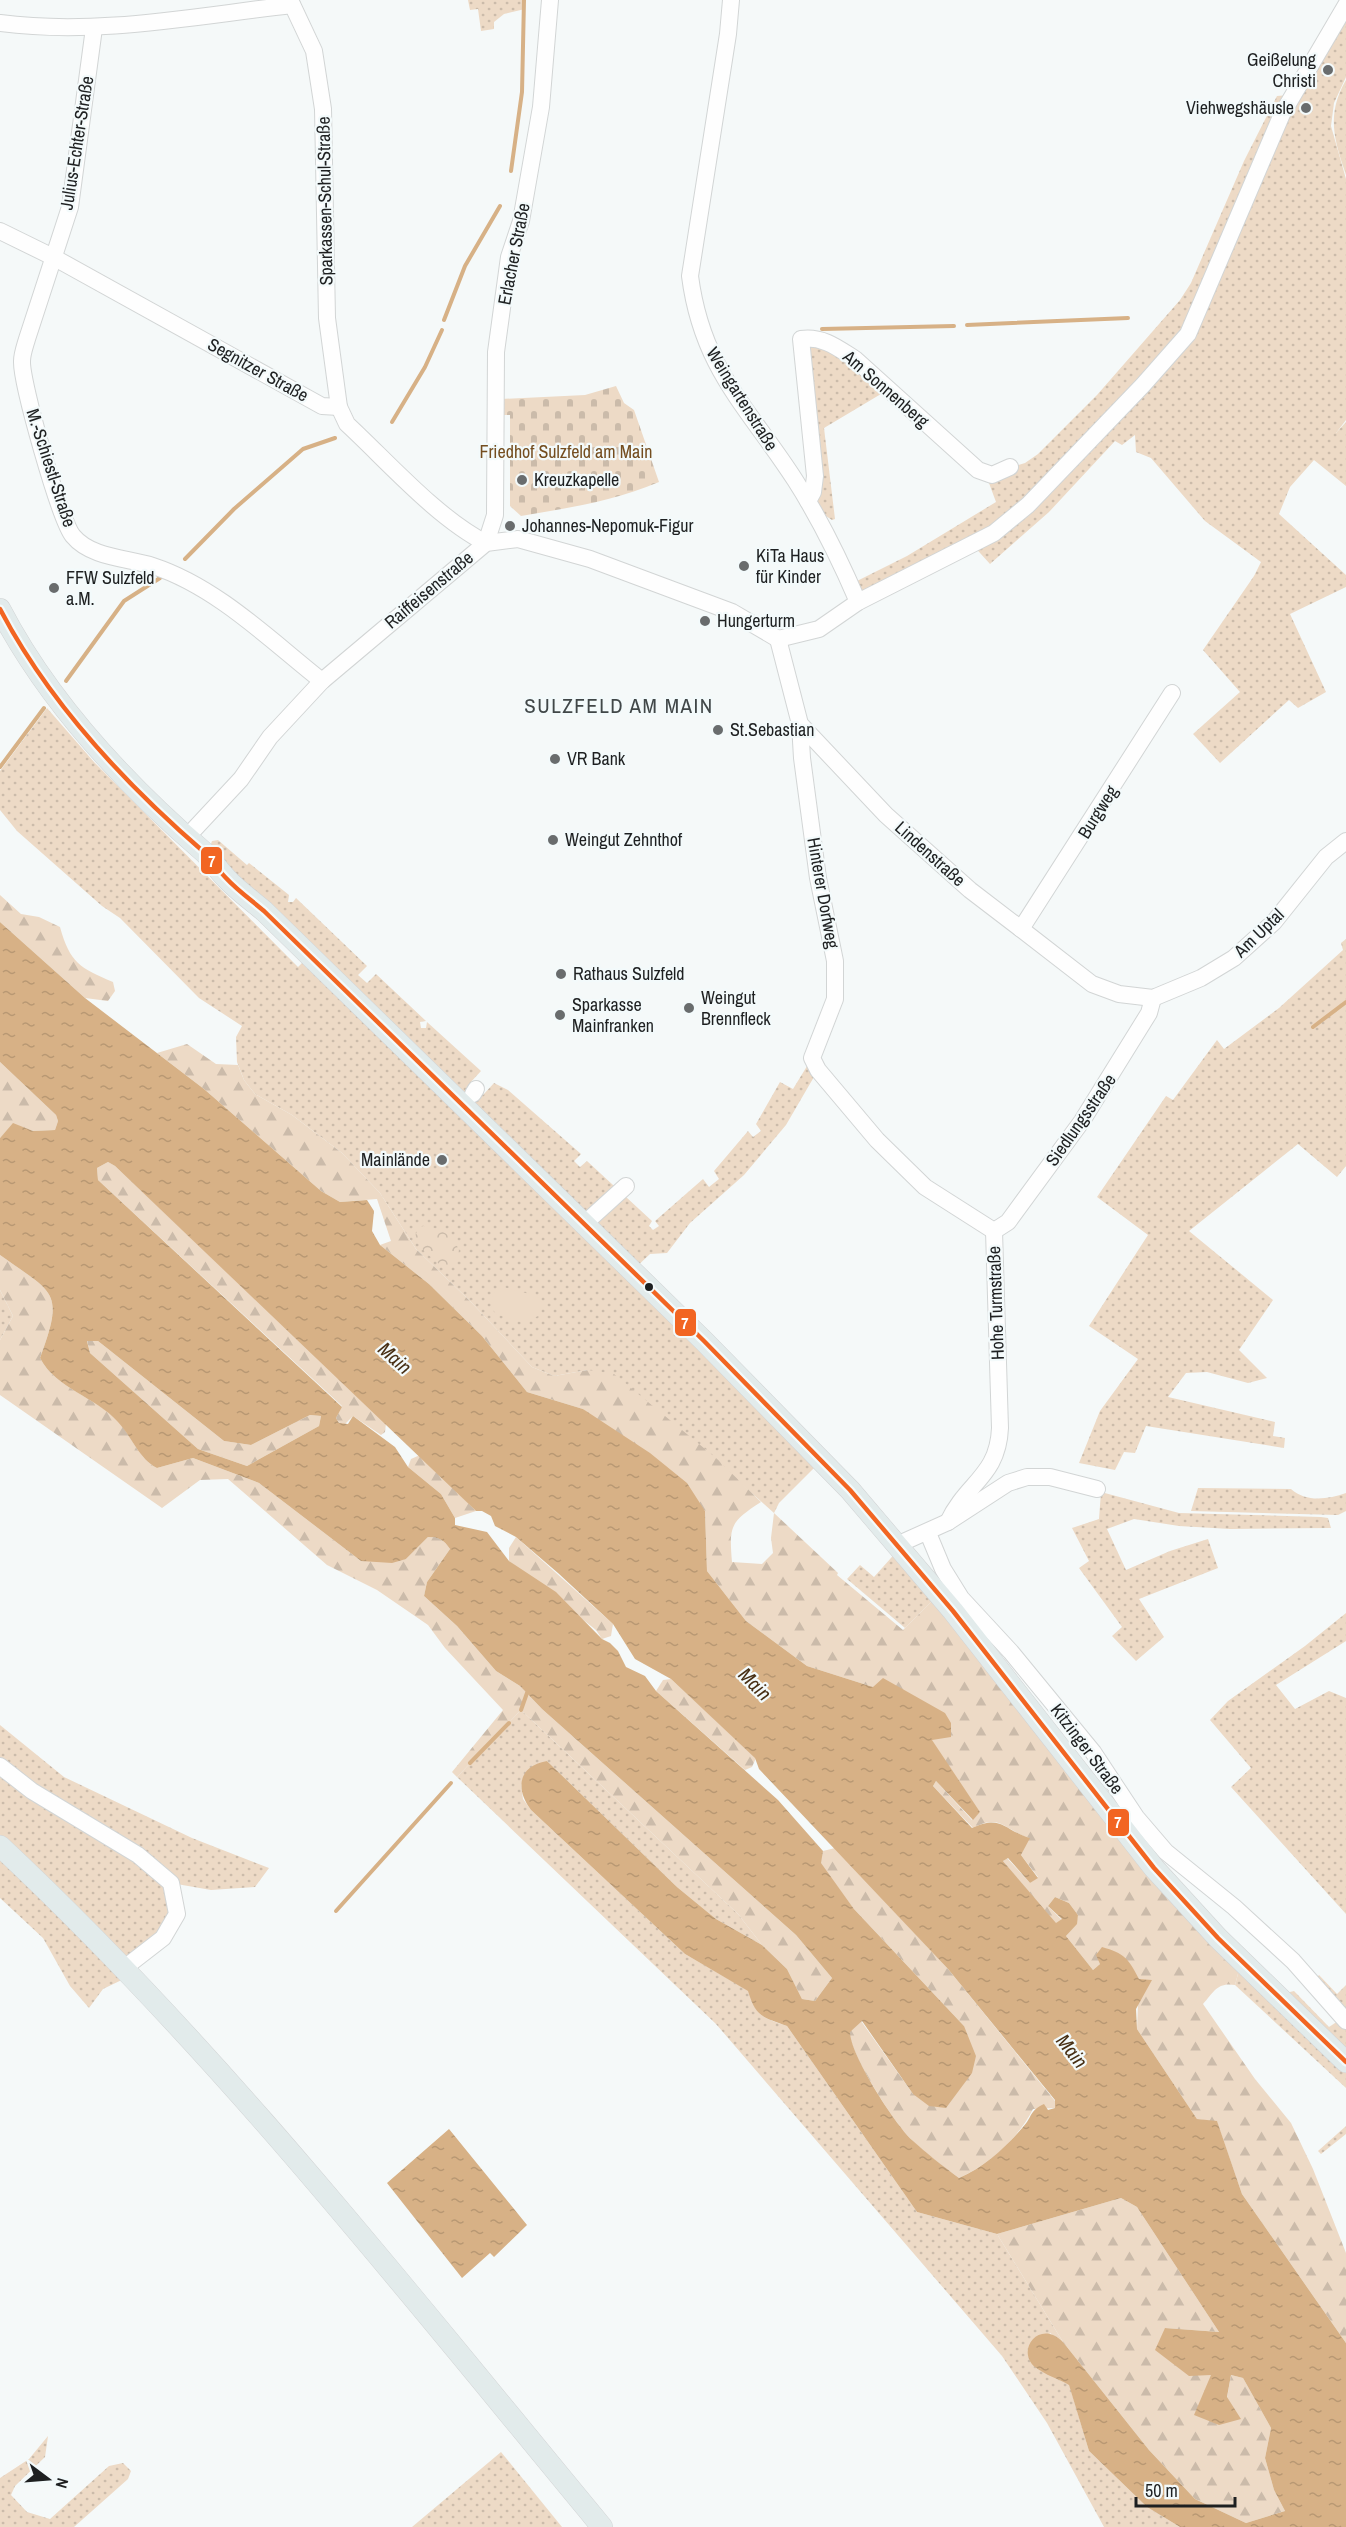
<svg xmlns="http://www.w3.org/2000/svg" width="1346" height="2527" font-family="'Archivo Narrow',sans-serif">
<defs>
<pattern id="grass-dots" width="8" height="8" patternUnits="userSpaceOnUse" patternTransform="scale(1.5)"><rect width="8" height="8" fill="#eddac6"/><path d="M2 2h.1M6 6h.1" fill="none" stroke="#cbbbaa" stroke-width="1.8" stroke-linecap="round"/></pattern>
<pattern id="forest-firs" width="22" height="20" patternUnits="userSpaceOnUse" patternTransform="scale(1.5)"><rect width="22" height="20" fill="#eddac6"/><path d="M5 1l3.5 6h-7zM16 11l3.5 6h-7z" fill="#cbbbaa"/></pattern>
<pattern id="cemetery-stones" width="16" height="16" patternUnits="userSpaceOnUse" patternTransform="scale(1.5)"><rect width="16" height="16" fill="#eddac6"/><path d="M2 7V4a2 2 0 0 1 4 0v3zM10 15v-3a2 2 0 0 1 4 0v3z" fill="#cbbbaa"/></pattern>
<pattern id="park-crowns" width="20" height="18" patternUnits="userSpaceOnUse" patternTransform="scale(1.5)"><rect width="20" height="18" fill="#eddac6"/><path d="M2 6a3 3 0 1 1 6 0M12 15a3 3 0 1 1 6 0" fill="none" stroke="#cbbbaa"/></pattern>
<pattern id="water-ripples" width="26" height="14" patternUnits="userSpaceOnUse" patternTransform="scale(1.5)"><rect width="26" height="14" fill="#d7b186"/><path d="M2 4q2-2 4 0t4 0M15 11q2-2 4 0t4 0" fill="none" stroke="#b89873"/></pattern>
</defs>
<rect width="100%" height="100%" fill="#f5f9f9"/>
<!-- grass -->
<g fill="url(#grass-dots)">
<polygon points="468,0 525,0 525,9 504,14 494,22 494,29 481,31 478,9 470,10"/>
<polygon points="1341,19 1346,22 1346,77 1334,103 1331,126 1346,179 1346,420 1336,433 1346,422 1346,486 1314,460 1290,487 1279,514 1346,575 1346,587 1290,614 1326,692 1298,708 1289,700 1220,763 1193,734 1240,692 1203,650 1254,576 1261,562 1205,521 1151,458 1136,452 1135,435 1122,445 1115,441 1049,512 990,564 971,543 865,597 857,581 907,556 996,502 986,475 1025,463 1038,454 1097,395 1180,300 1191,283 1244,161 1277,96 1290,95"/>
<path d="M1346,80V175C1334,140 1326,114 1346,80Z"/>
<polygon points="810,340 820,341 886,391 824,428 835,519 832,520 823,514 813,498 805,367"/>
<polygon points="47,708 94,762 298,967 309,956 207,855 212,841 218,840 247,865 249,863 289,895 288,902 293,902 296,898 367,966 358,975 367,983 376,974 426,1021 420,1022 421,1028 426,1028 427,1022 481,1071 470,1083 483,1095 494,1083 508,1090 581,1154 574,1161 580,1167 587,1161 652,1221 649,1226 653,1230 659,1226 655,1221 703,1179 709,1187 719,1179 714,1171 748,1131 753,1137 761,1131 756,1124 780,1082 793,1089 812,1058 818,1070 786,1125 744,1175 690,1223 667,1253 650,1254 631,1272 822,1460 779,1503 774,1513 684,1433 588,1370 554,1376 532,1367 470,1301 416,1249 380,1193 342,1153 292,1115 255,1094 244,1080 237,1062 236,1037 242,1026 199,998 120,918 102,906 17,831 0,810 0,771"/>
<polygon points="1346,939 1346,1166 1337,1177 1298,1144 1189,1231 1273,1300 1239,1350 1267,1378 1248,1383 1207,1372 1186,1373 1168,1397 1275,1422 1273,1436 1285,1438 1284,1448 1146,1426 1135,1453 1124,1452 1115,1470 1079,1463 1100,1411 1138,1359 1089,1326 1148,1235 1097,1197 1166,1096 1173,1100 1217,1040 1224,1049 1279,1008 1343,950 1341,943"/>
<polygon points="0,1290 13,1316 0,1340"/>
<path d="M1198,1488L1291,1489C1307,1503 1328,1499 1346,1493V1511L1338,1515L1191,1511Z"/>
<polygon points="1101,1492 1179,1513 1321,1517 1328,1518 1331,1528 1230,1529 1179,1526 1134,1519 1107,1529 1126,1570 1170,1551 1208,1539 1218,1568 1139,1599 1164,1637 1136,1661 1112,1636 1122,1627 1079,1568 1089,1561 1072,1528 1099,1519"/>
<polygon points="899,1549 937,1596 905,1628 847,1579 860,1565 874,1577"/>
<polygon points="1346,1613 1346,1641 1276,1685 1295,1709 1329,1691 1346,1698 1346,1914 1231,1787 1251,1768 1210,1720 1228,1701 1305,1646"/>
<path d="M521,1710L738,1914L762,1945L716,1919L677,1887L547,1761L521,1785L523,1799L531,1810L685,1954L749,1991C756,2017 762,2017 787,2026L917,2212L997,2234L1063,2342L1050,2333L1040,2370L1069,2384L1089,2451L1147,2507L1180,2527H1104L1047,2423L1002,2356L716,2024L457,1777Z"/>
<polygon points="0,1725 64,1777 192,1838 269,1868 255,1887 211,1890 171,1883 177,1914 130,1976 103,1989 89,2008 70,1986 43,1938 0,1898"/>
<polygon points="1240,1966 1346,2067 1346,2088 1235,1985"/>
<polygon points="1319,1975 1337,1994 1346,1985 1346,2018 1314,1981"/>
<polygon points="1294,1991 1329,2027 1341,2019 1346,2026 1346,2057 1286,1993"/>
<polygon points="1346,2126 1346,2134 1321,2154 1318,2151"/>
<polygon points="48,2436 45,2457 15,2486 11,2495 27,2512 50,2519 109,2466 123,2463 131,2471 128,2479 74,2527 0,2527 0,2478 29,2459"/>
<polygon points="501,2452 562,2527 412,2527"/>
</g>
<!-- forest -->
<g fill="url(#forest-firs)">
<path d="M0,895L21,914L39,917L60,927C70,963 80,968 113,982L115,991L108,1001L85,998L0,922Z"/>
<path d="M187,1044L216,1064L238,1065L244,1080L255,1094L292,1115L342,1153L380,1193L416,1249L470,1301L532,1367L554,1376L588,1370L614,1374L716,1458L761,1502C730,1522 729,1526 732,1562L762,1564L773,1553L771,1538L774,1513L838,1573L837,1575L903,1630L937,1596L1240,1966L1235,1985C1217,1982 1214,1992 1203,2004L1255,2079L1291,2123L1313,2169L1346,2253V2343L1242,2194L1217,2122L1197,2119L1137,2029L1139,1979L1100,1964L1093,1970L1066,1936L1076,1924L1078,1915L1069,1903L1055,1897L1048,1906L1062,1920L1056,1924L1003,1861L1007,1858L1030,1883L1038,1877L1021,1855L1029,1838C1004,1830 1001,1813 973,1828L933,1786L936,1781L972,1820L980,1812L873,1687L807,1666L746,1621L707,1571L705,1511L583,1409L527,1392L482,1336L429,1284L380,1245L391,1241L377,1199L340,1202L321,1191L204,1089L157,1053Z"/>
<polygon points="0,1062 56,1115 58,1121 55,1130 33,1131 13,1124 0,1138"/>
<polygon points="108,1162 115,1166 386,1423 385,1432 381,1435 353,1416 344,1425 339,1423 336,1418 342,1406 98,1180 97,1168"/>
<path d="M0,1255C54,1294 65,1290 40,1358C56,1389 96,1397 119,1422C132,1437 139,1459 157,1468L193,1458L259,1483L361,1561L406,1559L428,1537C439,1537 444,1540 450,1549L427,1582L424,1596L457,1626L496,1671L520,1686L542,1709L796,1935L832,1978L815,2001L802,1999L787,1969L762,1945L738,1914L521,1710L457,1777L452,1772L503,1710L445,1648L428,1625L377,1590L327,1565L228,1479L200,1480L162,1508L0,1395V1340L13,1316L0,1290Z"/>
<polygon points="87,1340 98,1341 224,1441 251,1445 310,1415 321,1416 319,1426 247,1466 198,1449 90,1353"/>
<polygon points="420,1455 476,1511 455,1518 441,1494 408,1467 411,1459"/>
<polygon points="516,1537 613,1624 611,1636 602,1639 596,1630 509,1561 509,1548"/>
<polygon points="671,1679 756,1758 752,1767 745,1770 656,1691 663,1680"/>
<path d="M835,1848L948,1969L1055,2101V2108L1033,2109C1018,2139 989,2164 959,2178C943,2166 926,2154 912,2140C894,2123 851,2055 849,2032L861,2021L913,2094L964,2026L854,1909L820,1863L823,1851Z"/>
<polygon points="1121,2198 1137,2207 1219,2332 1165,2328 1211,2374 1227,2398 1231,2375 1243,2378 1271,2428 1265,2458 1274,2490 1285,2511 1246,2523 1195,2499 1149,2450 1063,2342 997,2234"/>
</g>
<!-- cemetery -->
<path fill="url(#cemetery-stones)" d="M616,386L624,403L634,410L659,482C614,501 569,508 521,516L510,506V415H501V399L585,395Z"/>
<!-- park -->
<path fill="url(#park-crowns)" d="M423,1226C439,1228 454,1234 459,1251L451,1266L444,1268L424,1251L415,1236L418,1229Z"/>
<!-- pitch -->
<path fill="#eddac6" d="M503,1287L537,1296L542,1303L540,1315L524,1323L496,1314C487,1303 491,1292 503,1287Z"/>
<!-- water -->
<g fill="url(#water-ripples)" fill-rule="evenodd">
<path d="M0,922L85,998L204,1089L321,1191L340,1202L367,1200L374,1211L372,1231L380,1245L429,1284L482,1336L527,1392L583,1409L650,1453L687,1483L705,1511L707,1571L746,1621L807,1666L873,1687L883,1678L945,1713L951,1723V1737L932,1740L980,1812L973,1820L936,1781L933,1786L972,1828C1002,1814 1003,1830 1030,1838L1021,1855L1038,1878L1030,1883L1008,1858L1003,1861L1056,1923L1062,1919L1048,1906L1055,1897L1069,1903L1078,1915L1077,1924L1066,1936L1093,1970L1100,1964L1096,1955L1102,1947C1124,1953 1129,1959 1139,1979L1152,1980L1136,2009L1137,2029L1197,2119L1217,2121L1242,2194L1346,2343V2527H1180L1147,2507L1089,2451L1069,2385C1059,2379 1045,2375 1035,2367C1015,2350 1040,2318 1063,2342L1149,2450L1195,2499L1246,2523L1285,2511L1274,2490L1265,2458L1271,2428L1243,2378L1231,2375L1227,2397L1241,2419L1219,2425L1194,2415L1211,2375L1189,2376L1155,2350L1165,2328L1219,2332L1137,2207L1121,2198L997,2234L917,2212L787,2026C762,2017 756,2017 748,1991L685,1954L531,1810C515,1789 518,1766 547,1761L677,1887L716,1919L762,1945L787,1969L802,1999L815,2001L832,1978L796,1935L542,1709L520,1686L496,1671L457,1626L424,1596L427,1582L450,1549C444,1540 439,1537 428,1537L406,1559L392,1563L361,1561L259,1483L193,1458L157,1468C139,1459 132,1437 118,1422C96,1397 56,1389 40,1358C65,1290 54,1294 0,1255V1138L13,1123L33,1131L55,1130L58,1121L56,1115L0,1062ZM108,1162L115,1166L476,1511H482L491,1516L495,1526L516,1537L558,1573L613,1624L635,1659L671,1679L755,1758L759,1769L948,1969L1055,2100V2108L1048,2110L1044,2104C1029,2111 1033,2116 1023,2127C1005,2148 984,2167 959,2178C943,2166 926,2153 912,2140C894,2123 850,2054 850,2032L862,2021L913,2094L929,2106L946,2108L972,2073L976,2056L964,2026L854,1909L821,1863L823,1851L778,1800L656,1691L645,1676L626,1667L618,1651L610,1643L602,1639L556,1592L509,1561L487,1532L455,1525V1518L441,1494L408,1467L395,1447L353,1416L348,1424L339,1423L336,1418L342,1407L98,1180L97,1168ZM87,1341H98L224,1441L251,1445L310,1415L321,1416L319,1426L247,1466L198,1449L90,1353Z"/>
<polygon points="449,2129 527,2225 494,2257 490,2253 462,2278 387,2183"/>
</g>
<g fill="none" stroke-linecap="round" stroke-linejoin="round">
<!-- stream -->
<g stroke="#d7b186" stroke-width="4">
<polyline points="511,171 522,92 524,0"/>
<polyline points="444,320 465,266 500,206"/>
<polyline points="967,325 1128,318"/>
<polyline points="822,329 954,326"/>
<polyline points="392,422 425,367 442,330"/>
<polyline points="185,559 234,509 303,449 335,438"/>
<polyline points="66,681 124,601 160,578"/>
<polyline points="0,767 44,708"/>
<polyline points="1313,1027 1346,1002"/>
<polyline points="521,1710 527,1693"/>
<polyline points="470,1763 509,1723"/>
<polyline points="336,1911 451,1783"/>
</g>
<!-- minor casing -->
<g stroke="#d2d5d5" stroke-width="18">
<g id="minor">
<path d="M290,0L314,51L323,109L327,318L339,407L347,424C388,462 437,518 486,543"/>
<path d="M731,0L728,34L690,276C702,369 748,407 795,480C820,519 840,560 858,602"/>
<path d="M0,23C97,36 195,16 292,5"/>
<path d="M94,28L70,207L27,339C25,346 22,354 22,361C21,382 60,521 73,536C91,558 128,558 153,566C217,587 270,640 322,681"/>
<polyline points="0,231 53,257 322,406 339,407"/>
<path d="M808,501L813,492L815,476L801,339C823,336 838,348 855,359L978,470L992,475L1010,467"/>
<polyline points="486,543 495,515 496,352 509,257 521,221 541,107 550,0"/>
<polyline points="778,639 819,629 858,602 994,533 1028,505 1143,385 1188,334 1282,114 1346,5"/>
<polyline points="778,639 800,724 886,815 970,890 1021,929 1092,984 1119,994 1153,998 1201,978 1234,958 1274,922 1326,857 1346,841"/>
<polyline points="800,724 802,758 818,878 835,961 835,999 812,1058 818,1070 877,1140 925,1187 994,1231"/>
<polyline points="186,838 241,779 270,737 322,681 486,543 518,539 590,559 732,612 778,639"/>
<polyline points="1021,929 1172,693"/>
<polyline points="473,1094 476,1089"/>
<polyline points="583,1225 626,1186"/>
<polyline points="994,1231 1008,1222 1082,1121 1149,1013 1153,998"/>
<path d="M948,1522C967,1482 998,1476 1000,1428L994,1231"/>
<polyline points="928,1533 943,1569 961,1598 1011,1652 1093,1752 1136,1817 1166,1852 1234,1907 1293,1961 1346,2021"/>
<polyline points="899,1544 948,1522 1008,1483 1027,1477 1050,1477 1097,1489"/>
<polyline points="0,1766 32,1791 138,1855 171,1883 177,1914 163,1938 123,1969"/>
</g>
</g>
<!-- major casing -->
<g stroke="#d2d4d5" stroke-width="22">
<g id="major">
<path d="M0,609C49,703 125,784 205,853C213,861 218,870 226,878C237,890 251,900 264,911L704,1341L850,1490L953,1611L1154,1868L1218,1938L1346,2062"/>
<path d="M0,1846C221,2053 409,2294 602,2527"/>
</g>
</g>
<!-- minor -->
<use href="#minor" stroke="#fefefe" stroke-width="16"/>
<!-- major -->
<use href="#major" stroke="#e2ebeb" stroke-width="21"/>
<!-- bus-1 casing -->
<g stroke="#f3fafb" stroke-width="9">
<path id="bus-1" d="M0,609C49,703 125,784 205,853C213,861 218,870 226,878C237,890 251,900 264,911L704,1341L850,1490L953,1611L1154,1868L1218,1938L1346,2062"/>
</g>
<!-- bus-1 -->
<use href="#bus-1" stroke="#f26522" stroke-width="4.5"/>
</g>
<!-- markers -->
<g fill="#696c6d" stroke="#f3fafb" stroke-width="2">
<circle cx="1328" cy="70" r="6"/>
<circle cx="1306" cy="108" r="6"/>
<circle cx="522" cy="480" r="6"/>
<circle cx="510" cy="526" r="6"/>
<circle cx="744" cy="566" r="6"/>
<circle cx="54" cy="588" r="6"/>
<circle cx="705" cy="621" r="6"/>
<circle cx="718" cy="730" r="6"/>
<circle cx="555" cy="759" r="6"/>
<circle cx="553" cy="840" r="6"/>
<circle cx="561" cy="974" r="6"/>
<circle cx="689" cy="1008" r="6"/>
<circle cx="560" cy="1015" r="6"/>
<circle cx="442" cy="1160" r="6"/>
</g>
<circle fill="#1e2021" stroke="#f3fafb" stroke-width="2" cx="649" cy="1287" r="5"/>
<g text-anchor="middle" stroke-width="4.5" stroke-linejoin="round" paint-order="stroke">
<!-- poi labels -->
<g font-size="18" fill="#1e2021" stroke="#f3fafb" text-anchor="start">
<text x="1316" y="66" text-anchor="end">Geißelung<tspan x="1316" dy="21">Christi</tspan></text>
<text x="1294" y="114" text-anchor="end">Viehwegshäusle</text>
<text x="534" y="486">Kreuzkapelle</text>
<text x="522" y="532">Johannes-Nepomuk-Figur</text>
<text x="756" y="562">KiTa Haus<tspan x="756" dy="21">für Kinder</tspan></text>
<text x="66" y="584">FFW Sulzfeld<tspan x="66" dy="21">a.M.</tspan></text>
<text x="717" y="627">Hungerturm</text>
<text x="730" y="736">St.Sebastian</text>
<text x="567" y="765">VR Bank</text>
<text x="565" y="846">Weingut Zehnthof</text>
<text x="573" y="980">Rathaus Sulzfeld</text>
<text x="701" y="1004">Weingut<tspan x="701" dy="21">Brennfleck</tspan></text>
<text x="572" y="1011">Sparkasse<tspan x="572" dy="21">Mainfranken</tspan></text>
<text x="430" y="1166" text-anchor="end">Mainlände</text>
</g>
<!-- street labels -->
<g font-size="18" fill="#1e2021" stroke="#f3fafb">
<text transform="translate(77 143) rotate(-81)" y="6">Julius-Echter-Straße</text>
<text transform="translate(325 201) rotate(-91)" y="6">Sparkassen-Schul-Straße</text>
<text transform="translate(514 254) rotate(-79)" y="6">Erlacher Straße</text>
<text transform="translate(258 370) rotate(29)" y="6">Segnitzer Straße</text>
<text transform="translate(886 389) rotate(41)" y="6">Am Sonnenberg</text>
<text transform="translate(742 399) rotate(58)" y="6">Weingartenstraße</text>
<text transform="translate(51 468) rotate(72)" y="6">M.-Schiestl-Straße</text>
<text transform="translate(429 590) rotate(-40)" y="6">Raiffeisenstraße</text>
<text transform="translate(1098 812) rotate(-58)" y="6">Burgweg</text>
<text transform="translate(930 854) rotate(42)" y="6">Lindenstraße</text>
<text transform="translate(823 893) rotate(80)" y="6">Hinterer Dorfweg</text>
<text transform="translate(1259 933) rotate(-44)" y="6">Am Uptal</text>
<text transform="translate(1081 1120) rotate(-55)" y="6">Siedlungsstraße</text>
<text transform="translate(996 1303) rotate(-92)" y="6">Hohe Turmstraße</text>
<text transform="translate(1087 1749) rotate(53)" y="6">Kitzinger Straße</text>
</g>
<!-- park labels -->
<g font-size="18" fill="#744d1f" stroke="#f3fafb">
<text x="566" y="458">Friedhof Sulzfeld am Main</text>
</g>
<!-- water labels -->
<g font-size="20" font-style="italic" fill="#472f14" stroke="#f3fafb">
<text transform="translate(395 1358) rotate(42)" y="7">Main</text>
<text transform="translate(755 1684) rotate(45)" y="7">Main</text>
<text transform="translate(1072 2051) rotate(52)" y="7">Main</text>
</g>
<!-- quarter labels -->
<g font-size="21" letter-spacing="1.5" fill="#414748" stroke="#f3fafb">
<text x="619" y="713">SULZFELD AM MAIN</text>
</g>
</g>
<g stroke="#f3fafb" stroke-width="2">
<rect x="200" y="846" width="23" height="29" rx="6" fill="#f26522"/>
<rect x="674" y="1308" width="23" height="29" rx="6" fill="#f26522"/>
<rect x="1107" y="1808" width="23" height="29" rx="6" fill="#f26522"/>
</g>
<g font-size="16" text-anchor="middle" font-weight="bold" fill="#fff">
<text x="212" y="867">7</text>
<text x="685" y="1329">7</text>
<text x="1118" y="1828">7</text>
</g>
<!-- north arrow -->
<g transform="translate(48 2479) rotate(106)" stroke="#f3fafb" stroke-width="4.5" paint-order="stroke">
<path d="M0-4.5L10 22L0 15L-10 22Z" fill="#1e2021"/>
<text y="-9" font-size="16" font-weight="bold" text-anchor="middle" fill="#1e2021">N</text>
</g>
<!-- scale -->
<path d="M1136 2497v9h99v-9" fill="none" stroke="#1e2021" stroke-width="3"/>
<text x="1145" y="2497" font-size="18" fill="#1e2021" stroke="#f3fafb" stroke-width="4.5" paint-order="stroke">50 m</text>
</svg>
